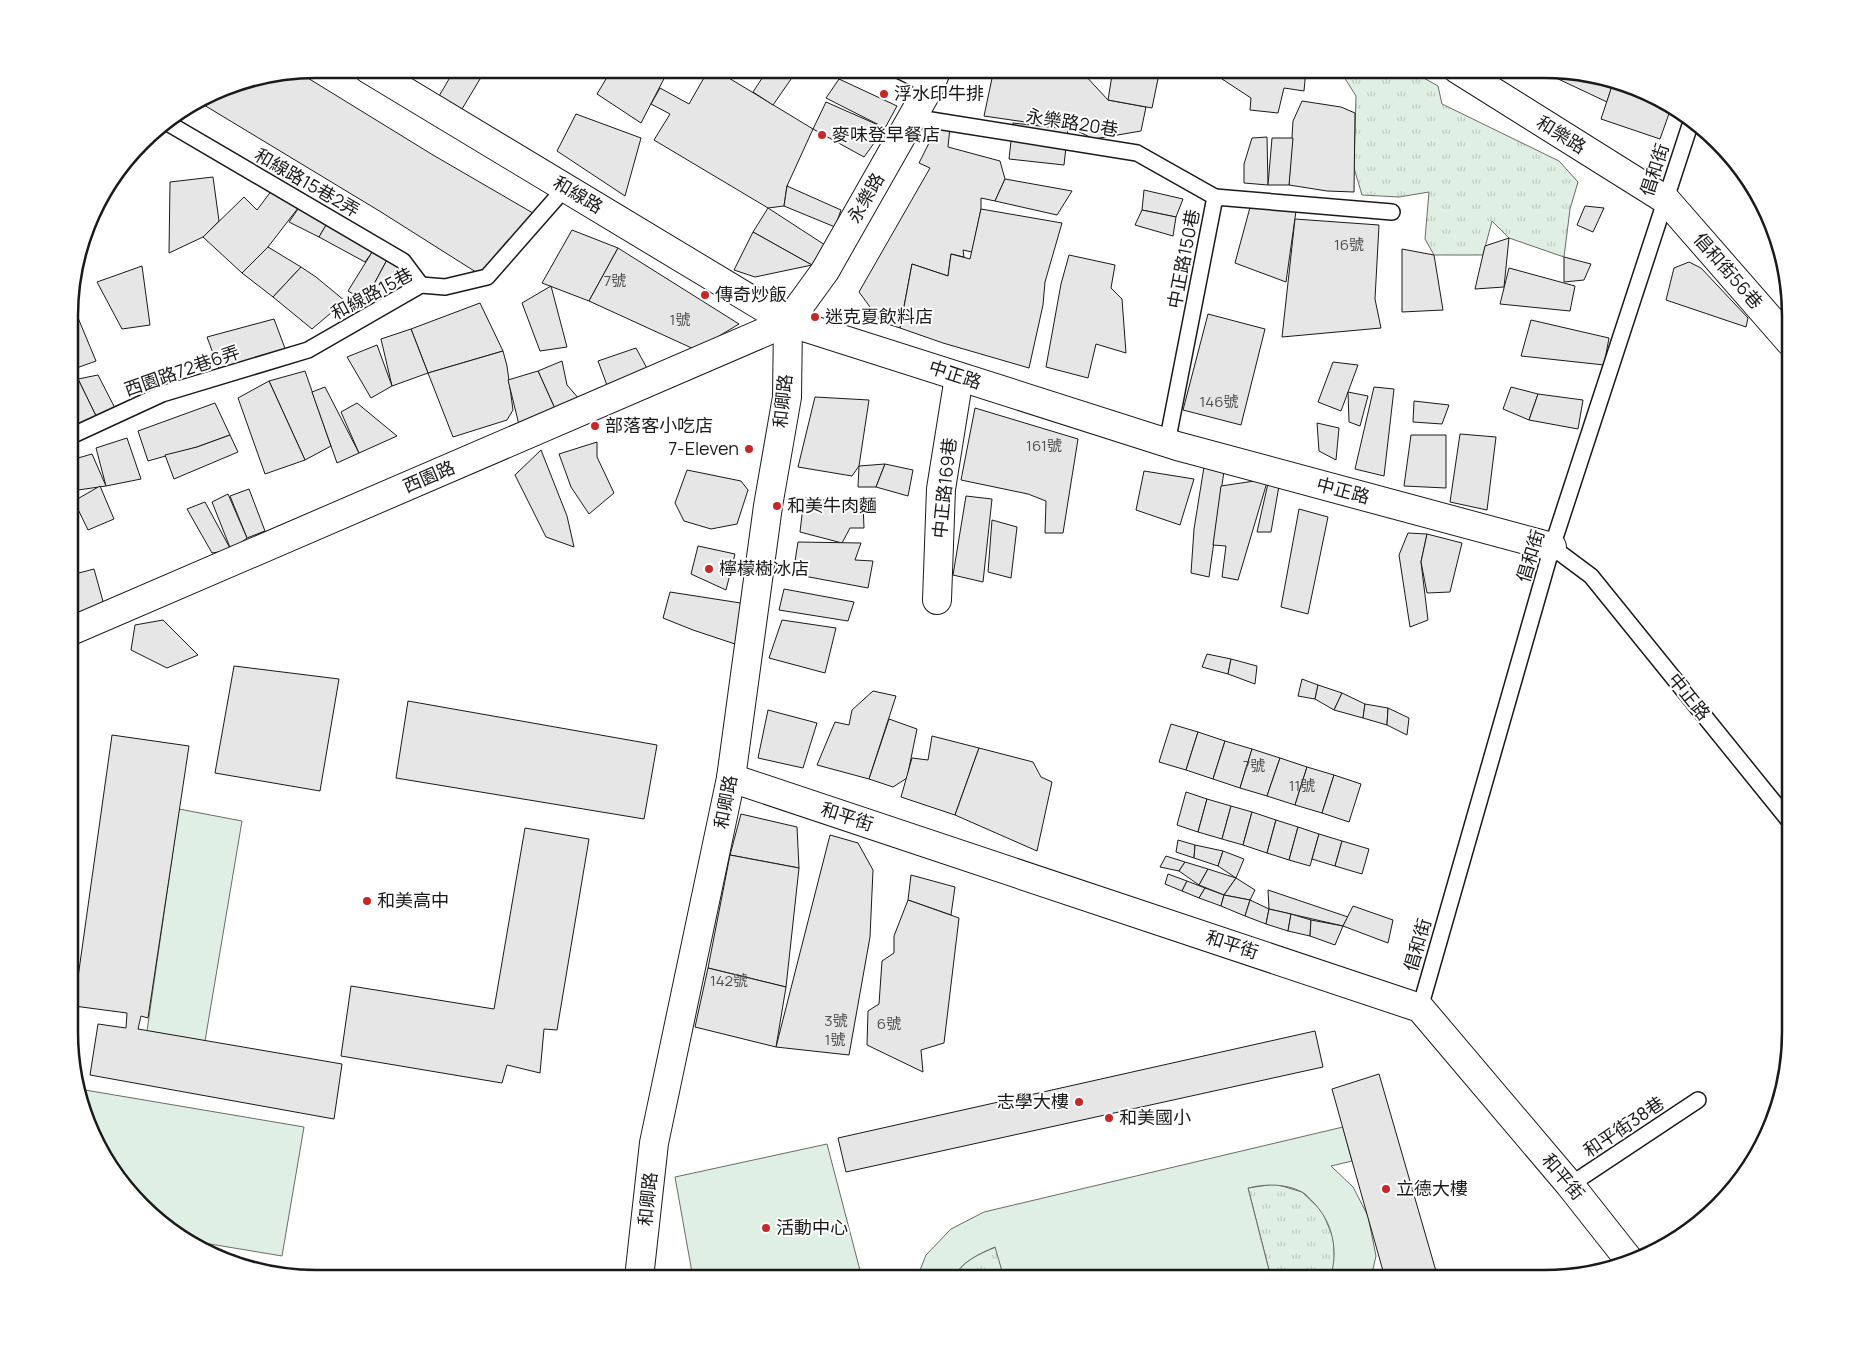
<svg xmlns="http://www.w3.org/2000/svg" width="1859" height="1347" font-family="Manrope,'Noto Sans TC',sans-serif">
<defs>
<pattern id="grass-tufts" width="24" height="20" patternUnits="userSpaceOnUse" patternTransform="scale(1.25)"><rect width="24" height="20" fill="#e0efe3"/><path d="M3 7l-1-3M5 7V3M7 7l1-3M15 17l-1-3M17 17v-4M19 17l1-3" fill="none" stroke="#c0ccc2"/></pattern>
</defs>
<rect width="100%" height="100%" fill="#fff"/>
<!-- grass -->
<g fill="url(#grass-tufts)" stroke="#6a6a6a">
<polygon points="1339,69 1408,69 1438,86 1442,104 1559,161 1578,182 1570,209 1564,257 1509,238 1492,221 1483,255 1434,255 1425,239 1429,192 1399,197 1362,195 1354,168 1356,96"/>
<polygon points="1275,1184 1302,1192 1322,1211 1333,1237 1335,1265 1330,1278 1271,1278 1248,1188"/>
<path d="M996,1247L1004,1278H954C960,1262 981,1253 996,1247Z"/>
</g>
<!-- garden -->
<g fill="#e0efe3" stroke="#6a6a6a">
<polygon points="179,809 242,821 205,1041 147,1031"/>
<polygon points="85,1090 304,1127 282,1256 192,1241 165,1227 102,1154 84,1101"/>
<path d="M1343,1127L1352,1161L1331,1166L1353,1187L1368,1216L1376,1256L1371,1278H1330C1339,1252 1333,1222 1313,1202C1310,1199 1306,1194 1302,1192C1285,1183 1265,1184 1248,1188L1271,1278H1004L995,1247C981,1253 960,1262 954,1278H917L926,1255L951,1229L984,1212Z"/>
<polygon points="827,1144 862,1278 693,1278 675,1177"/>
</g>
<!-- building -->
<g fill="#e6e6e6" stroke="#1a1a1a">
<polygon points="393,69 420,69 412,81"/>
<polygon points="455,69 486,69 462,109 439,96"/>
<polygon points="612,69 669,69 641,123 597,94"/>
<polygon points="709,69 714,69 813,129 787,186 784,206 768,208 654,140 670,114 651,104 660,88 689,104"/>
<polygon points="768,69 798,69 773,105 753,92"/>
<polygon points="994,69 1082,69 1083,73 1108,100 1146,107 1141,131 1094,139 1073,129 984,116"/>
<polygon points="1113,69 1160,69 1152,108 1108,100"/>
<polygon points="1221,69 1306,69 1304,91 1284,88 1278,113 1250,110 1251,98 1219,77"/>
<polygon points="1537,69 1559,69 1614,80 1607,102"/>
<polygon points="298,72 433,155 538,216 479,274 381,212 199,102 222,87"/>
<polygon points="839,79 897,106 885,128 826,98"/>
<polygon points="1614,80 1623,82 1671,108 1660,139 1601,119"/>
<polygon points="1302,101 1341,107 1355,113 1354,192 1327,191 1289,185 1293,121"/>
<polygon points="826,102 885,128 864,157 813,129"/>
<polygon points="576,114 641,138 625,196 557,151"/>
<polygon points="1013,123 1068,129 1064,165 1009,159"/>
<polygon points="937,127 950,127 948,147 1000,161 1005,179 995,201 981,198 981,209 972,252 963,250 964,257 951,254 948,276 912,264 900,328 881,322 859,292 930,168 919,163"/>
<polygon points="1267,137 1268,185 1244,183 1244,164 1252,138"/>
<polygon points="1272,138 1293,138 1289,185 1268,185"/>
<polygon points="213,177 219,221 203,237 169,253 170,182"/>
<polygon points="1005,179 1072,191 1057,215 995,201"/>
<polygon points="278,182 305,199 268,247 242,273 203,237 244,197 257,210"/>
<polygon points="787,186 841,210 835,227 784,206"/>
<polygon points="1144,190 1183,199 1176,217 1142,210"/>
<polygon points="305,199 332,215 319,237 289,222"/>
<polygon points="1252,200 1297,204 1286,282 1235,263"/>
<polygon points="1585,206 1604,208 1593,232 1577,225"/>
<polygon points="768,208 825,245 812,265 753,232"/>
<polygon points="981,209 1062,223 1045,282 1043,305 1029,368 943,343 900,328 912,264 948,276 951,254 970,259"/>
<polygon points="1142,210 1176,217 1173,236 1135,225"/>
<polygon points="332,215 381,240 365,262 319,237"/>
<polygon points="1295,219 1379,225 1375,299 1381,328 1282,337"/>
<polygon points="572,230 618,248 589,301 542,283"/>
<polygon points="753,232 812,265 755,277 734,270"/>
<polygon points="1509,238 1504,287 1475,289 1485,246"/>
<polygon points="268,247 301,267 273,297 242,273"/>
<polygon points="618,248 739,324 696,350 589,301"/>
<polygon points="374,249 389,256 365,301 348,291"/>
<polygon points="1402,249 1434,255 1443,310 1402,312"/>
<polygon points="1069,255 1115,265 1111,288 1122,299 1126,353 1096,344 1088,378 1046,367 1061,284"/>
<polygon points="389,256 408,263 383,314 365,301"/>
<polygon points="1564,257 1591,264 1584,280 1564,282"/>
<polygon points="1689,262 1701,268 1748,318 1746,327 1666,300 1674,268"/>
<polygon points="142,266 150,325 122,329 97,282"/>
<polygon points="301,267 316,277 345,301 312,329 273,297"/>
<polygon points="1509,268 1575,286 1570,311 1500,304"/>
<polygon points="551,286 567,347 540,351 522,303"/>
<polygon points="71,301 96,361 71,370"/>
<polygon points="480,303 503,351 428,373 411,329"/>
<polygon points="1208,314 1265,329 1241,425 1183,410"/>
<polygon points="274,319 286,351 220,372 207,337"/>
<polygon points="1531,320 1609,338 1604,365 1521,356"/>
<polygon points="411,329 428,373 392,386 381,339"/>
<polygon points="377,345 392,386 371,398 347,357"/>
<polygon points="636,348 649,372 608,388 598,361"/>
<polygon points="503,351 507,366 513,410 507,420 453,437 428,373"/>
<polygon points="562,361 567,385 580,400 556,411 538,371"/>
<polygon points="1333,362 1358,365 1341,411 1318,402"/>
<polygon points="305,371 331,446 305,460 269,381"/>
<polygon points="538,371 556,411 522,437 508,380"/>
<polygon points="98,375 118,414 99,422 78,379"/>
<polygon points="78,379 99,422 71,430 71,382"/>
<polygon points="269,381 305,460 265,474 238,398"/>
<polygon points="325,387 359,453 337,463 312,392"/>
<polygon points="1374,387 1394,389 1384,476 1355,469"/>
<polygon points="1511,387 1538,394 1529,420 1503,409"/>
<polygon points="1348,392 1368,396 1360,426 1349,422"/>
<polygon points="1538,394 1583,400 1578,429 1529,420"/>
<polygon points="815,397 869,400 859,466 852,476 798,467"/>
<polygon points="1414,401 1449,405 1442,424 1413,422"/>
<polygon points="215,403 230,435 197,447 148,461 138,431"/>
<polygon points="357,403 397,436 359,453 341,412"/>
<polygon points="975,408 1078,439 1063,533 1045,533 1046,501 1028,494 961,480"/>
<polygon points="1317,423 1339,428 1336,460 1319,451"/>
<polygon points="1460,434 1496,437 1487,510 1450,502"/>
<polygon points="230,435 238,452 174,479 165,455 197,447"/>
<polygon points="1411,435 1446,435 1446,488 1404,486"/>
<polygon points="127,438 141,479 106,486 96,448"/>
<polygon points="597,442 597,457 614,493 589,514 571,487 559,454"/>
<polygon points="541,450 567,516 574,547 546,537 515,475"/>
<polygon points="92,454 106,486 78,490 71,470 71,460"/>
<polygon points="885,464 876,487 858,487 859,466"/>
<polygon points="885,464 913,470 908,496 876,487"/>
<polygon points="1204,467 1224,471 1209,577 1191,573 1194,529"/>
<polygon points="687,470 741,481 748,490 737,524 711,529 684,521 675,503"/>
<polygon points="1144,471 1194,479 1180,525 1136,510"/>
<polygon points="1268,479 1238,580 1222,577 1226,546 1213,545 1221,486"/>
<polygon points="1269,479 1280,480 1271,532 1257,532"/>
<polygon points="100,486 114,519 88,530 74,501"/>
<polygon points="249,489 265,531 247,538 230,496"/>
<polygon points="228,494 247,538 231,550 212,502"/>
<polygon points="966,496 992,499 983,582 953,575"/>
<polygon points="804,498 863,503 864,528 850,528 842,543 800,532"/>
<polygon points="205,502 231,550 212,553 187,509"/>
<polygon points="1299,509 1328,517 1308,614 1281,607"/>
<polygon points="992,520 1017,527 1011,578 988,572"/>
<polygon points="1408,533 1427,534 1421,562 1428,620 1410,627 1399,555"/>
<polygon points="1427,534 1462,543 1450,592 1427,593 1421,562"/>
<polygon points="798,542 861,543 855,560 873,561 868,588 793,574"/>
<polygon points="698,546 735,554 726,590 691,574"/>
<polygon points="94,569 104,605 71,617 71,575"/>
<polygon points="784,589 854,602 848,621 779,610"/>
<polygon points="670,592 747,604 735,644 693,630 663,618"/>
<polygon points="163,620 198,655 167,668 131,650 135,625"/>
<polygon points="782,620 836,628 825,673 769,658"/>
<polygon points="1207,654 1231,659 1228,674 1202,667"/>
<polygon points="1231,659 1257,666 1255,684 1228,674"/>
<polygon points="234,666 339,679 320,791 215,773"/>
<polygon points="1302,679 1318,685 1315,699 1298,696"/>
<polygon points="1318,685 1342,693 1334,710 1315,699"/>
<polygon points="873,691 896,696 869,779 817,765 835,722 849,725 852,710"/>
<polygon points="1342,693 1365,704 1363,718 1334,710"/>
<polygon points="408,701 657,745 644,819 396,778"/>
<polygon points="1365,704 1388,708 1387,725 1363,718"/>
<polygon points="1388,708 1409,718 1407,735 1387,725"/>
<polygon points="768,710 817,723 803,768 758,758"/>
<polygon points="889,719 917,729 907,778 893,787 869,779"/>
<polygon points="1171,724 1198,732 1186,770 1159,762"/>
<polygon points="1198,732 1225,741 1213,779 1186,770"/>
<polygon points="112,735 189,746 148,1018 141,1016 138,1029 342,1064 334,1119 90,1075 98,1024 126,1028 127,1013 74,1006"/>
<polygon points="932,736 979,748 955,815 901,797 912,758 928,760"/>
<polygon points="1225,741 1252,749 1240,788 1213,779"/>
<polygon points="979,748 1033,762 1041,777 1052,782 1037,851 955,815"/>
<polygon points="1252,749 1280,758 1267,796 1240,788"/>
<polygon points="1280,758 1307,767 1295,805 1267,796"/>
<polygon points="1307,767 1334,775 1322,813 1295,805"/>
<polygon points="1334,775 1361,784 1349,822 1322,813"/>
<polygon points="1186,792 1207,799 1198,832 1177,825"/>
<polygon points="1207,799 1231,806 1222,839 1198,832"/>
<polygon points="1231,806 1252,812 1243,845 1222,839"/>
<polygon points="1252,812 1276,820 1267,853 1243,845"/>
<polygon points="741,814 797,827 799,868 730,855"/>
<polygon points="1276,820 1298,827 1289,860 1267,853"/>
<polygon points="1298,827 1319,834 1310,866 1289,860"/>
<polygon points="525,828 589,839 557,1030 544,1029 540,1073 507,1065 502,1083 341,1056 351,986 494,1009"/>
<polygon points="1319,834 1342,841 1335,866 1312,859"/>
<polygon points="830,835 858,843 873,870 870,937 849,1055 776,1047"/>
<polygon points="1178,840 1195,845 1194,858 1176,852"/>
<polygon points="1342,841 1369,849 1362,874 1335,866"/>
<polygon points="1195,845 1223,851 1218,866 1194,858"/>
<polygon points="1223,851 1244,859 1236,878 1218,866"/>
<polygon points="730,855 799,868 786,987 708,968"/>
<polygon points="1166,856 1185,862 1179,871 1160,867"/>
<polygon points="1185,862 1208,869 1199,885 1179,871"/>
<polygon points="1208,869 1236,878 1224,895 1199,885"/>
<polygon points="1168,874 1187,881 1182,891 1165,884"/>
<polygon points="911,875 955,887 951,915 908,900"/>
<polygon points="1236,878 1255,890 1250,900 1224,895"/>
<polygon points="1187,881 1205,888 1199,898 1182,891"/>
<polygon points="1205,888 1224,895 1221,906 1199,898"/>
<polygon points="1268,890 1348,917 1343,926 1269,909"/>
<polygon points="1224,895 1250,900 1245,916 1221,906"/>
<polygon points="908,900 959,918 944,1043 921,1050 923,1072 867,1045 868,1011 879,1004 882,961 894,953 894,936"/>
<polygon points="1250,900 1269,909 1266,924 1245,916"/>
<polygon points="1353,906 1393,920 1388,943 1343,926"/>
<polygon points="1269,909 1291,914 1288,931 1266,924"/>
<polygon points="1291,914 1311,920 1310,936 1288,931"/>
<polygon points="1311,920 1343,926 1335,945 1310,936"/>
<polygon points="708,968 786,987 776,1047 695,1027"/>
<polygon points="1315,1031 1323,1067 846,1172 838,1138"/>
<polygon points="1379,1074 1438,1278 1385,1278 1352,1161 1332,1089"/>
</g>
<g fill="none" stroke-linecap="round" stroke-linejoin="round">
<!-- lane casing -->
<g stroke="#1a1a1a" stroke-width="18">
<g id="lane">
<polyline points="896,69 930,86"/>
<polyline points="912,117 1137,153 1215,197"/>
<polyline points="166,122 403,261 421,285"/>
<polyline points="71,436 162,394 308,350 421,285 445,287 487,277 565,188"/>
<polyline points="1167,443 1215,197 1392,212"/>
<polyline points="1552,547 1591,576 1790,822"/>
<polyline points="1420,1008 1552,547 1692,119"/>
<polyline points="1570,1185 1698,1100"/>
</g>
</g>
<!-- street casing -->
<g stroke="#1a1a1a" stroke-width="30">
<g id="street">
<polyline points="368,69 788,322 1177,446 1552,547"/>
<polyline points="1457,69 1666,200 1790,342"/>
<polyline points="788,322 825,271 930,86 937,69"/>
<polyline points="937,600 941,489 959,377"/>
<polyline points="71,631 788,322"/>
<polyline points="731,778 1420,1008 1570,1185 1630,1261"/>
<polyline points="639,1278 654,1143 731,778 768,506 787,397 788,322"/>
</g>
</g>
<!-- lane -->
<use href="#lane" stroke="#fff" stroke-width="15"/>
<!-- street -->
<use href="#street" stroke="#fff" stroke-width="28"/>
</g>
<!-- markers -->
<g fill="#c62828" stroke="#fff" stroke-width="2">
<circle cx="884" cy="94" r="5"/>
<circle cx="822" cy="135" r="5"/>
<circle cx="705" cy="295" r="5"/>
<circle cx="815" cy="317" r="5"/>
<circle cx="595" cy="426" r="5"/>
<circle cx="749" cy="449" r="5"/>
<circle cx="777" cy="506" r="5"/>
<circle cx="709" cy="569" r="5"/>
<circle cx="367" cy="901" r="5"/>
<circle cx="1079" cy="1102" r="5"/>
<circle cx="1109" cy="1118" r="5"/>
<circle cx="1386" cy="1189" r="5"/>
<circle cx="766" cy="1228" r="5"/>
</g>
<g text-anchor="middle" stroke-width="4" stroke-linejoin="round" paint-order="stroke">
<!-- number labels -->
<g font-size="15" fill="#4d4d4d">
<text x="1349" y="250">16號</text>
<text x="615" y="286">7號</text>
<text x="680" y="325">1號</text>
<text x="1219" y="407">146號</text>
<text x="1044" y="451">161號</text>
<text x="1254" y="771">7號</text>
<text x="1302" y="791">11號</text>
<text x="729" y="986">142號</text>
<text x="836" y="1026">3號</text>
<text x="889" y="1029">6號</text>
<text x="835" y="1045">1號</text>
</g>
<!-- poi labels -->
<g font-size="18" fill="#1a1a1a" stroke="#fff" text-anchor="start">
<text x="894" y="100">浮水印牛排</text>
<text x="832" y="141">麥味登早餐店</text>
<text x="715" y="301">傳奇炒飯</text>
<text x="825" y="323">迷克夏飲料店</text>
<text x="605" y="432">部落客小吃店</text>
<text x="739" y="455" text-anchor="end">7-Eleven</text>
<text x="787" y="512">和美牛肉麵</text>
<text x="719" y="575">檸檬樹冰店</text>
<text x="377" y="907">和美高中</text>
<text x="1069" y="1108" text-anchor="end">志學大樓</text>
<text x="1119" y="1124">和美國小</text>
<text x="1396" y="1195">立德大樓</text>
<text x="776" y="1234">活動中心</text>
</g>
<!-- street labels -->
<g font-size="18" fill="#1a1a1a" stroke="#fff">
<text transform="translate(1072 123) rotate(9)" y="6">永樂路20巷</text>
<text transform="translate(1561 135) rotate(32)" y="6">和樂路</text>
<text transform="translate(1655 170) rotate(-72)" y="6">倡和街</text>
<text transform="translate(307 183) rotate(30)" y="6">和線路15巷2弄</text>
<text transform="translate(578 195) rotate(31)" y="6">和線路</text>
<text transform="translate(866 198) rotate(-60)" y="6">永樂路</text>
<text transform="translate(1184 259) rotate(-79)" y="6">中正路150巷</text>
<text transform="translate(1728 271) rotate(49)" y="6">倡和街56巷</text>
<text transform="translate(372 294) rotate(-28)" y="6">和線路15巷</text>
<text transform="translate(182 371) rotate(-19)" y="6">西園路72巷6弄</text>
<text transform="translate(955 375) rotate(18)" y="6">中正路</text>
<text transform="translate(783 401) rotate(-84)" y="6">和卿路</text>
<text transform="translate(429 477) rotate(-23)" y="6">西園路</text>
<text transform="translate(945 488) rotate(-84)" y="6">中正路169巷</text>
<text transform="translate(1343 491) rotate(15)" y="6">中正路</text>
<text transform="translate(1531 556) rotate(-73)" y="6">倡和街</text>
<text transform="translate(1689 697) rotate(51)" y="6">中正路</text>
<text transform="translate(726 802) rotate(-79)" y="6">和卿路</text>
<text transform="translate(847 817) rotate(18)" y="6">和平街</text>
<text transform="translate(1232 945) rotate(18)" y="6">和平街</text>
<text transform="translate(1418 945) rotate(-74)" y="6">倡和街</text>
<text transform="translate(1624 1127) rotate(-34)" y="6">和平街38巷</text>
<text transform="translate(1563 1177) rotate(50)" y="6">和平街</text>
<text transform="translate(648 1199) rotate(-84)" y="6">和卿路</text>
</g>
</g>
<!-- crop -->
<path d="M0 0H1859V1347H0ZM316 78H1544A238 238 0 0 1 1782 316V1032A238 238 0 0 1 1544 1270H316A238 238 0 0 1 78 1032V316A238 238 0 0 1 316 78Z" fill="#fff" fill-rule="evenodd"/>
<path fill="none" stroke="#1a1a1a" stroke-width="2.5" d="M316 78H1544A238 238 0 0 1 1782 316V1032A238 238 0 0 1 1544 1270H316A238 238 0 0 1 78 1032V316A238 238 0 0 1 316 78Z"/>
</svg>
